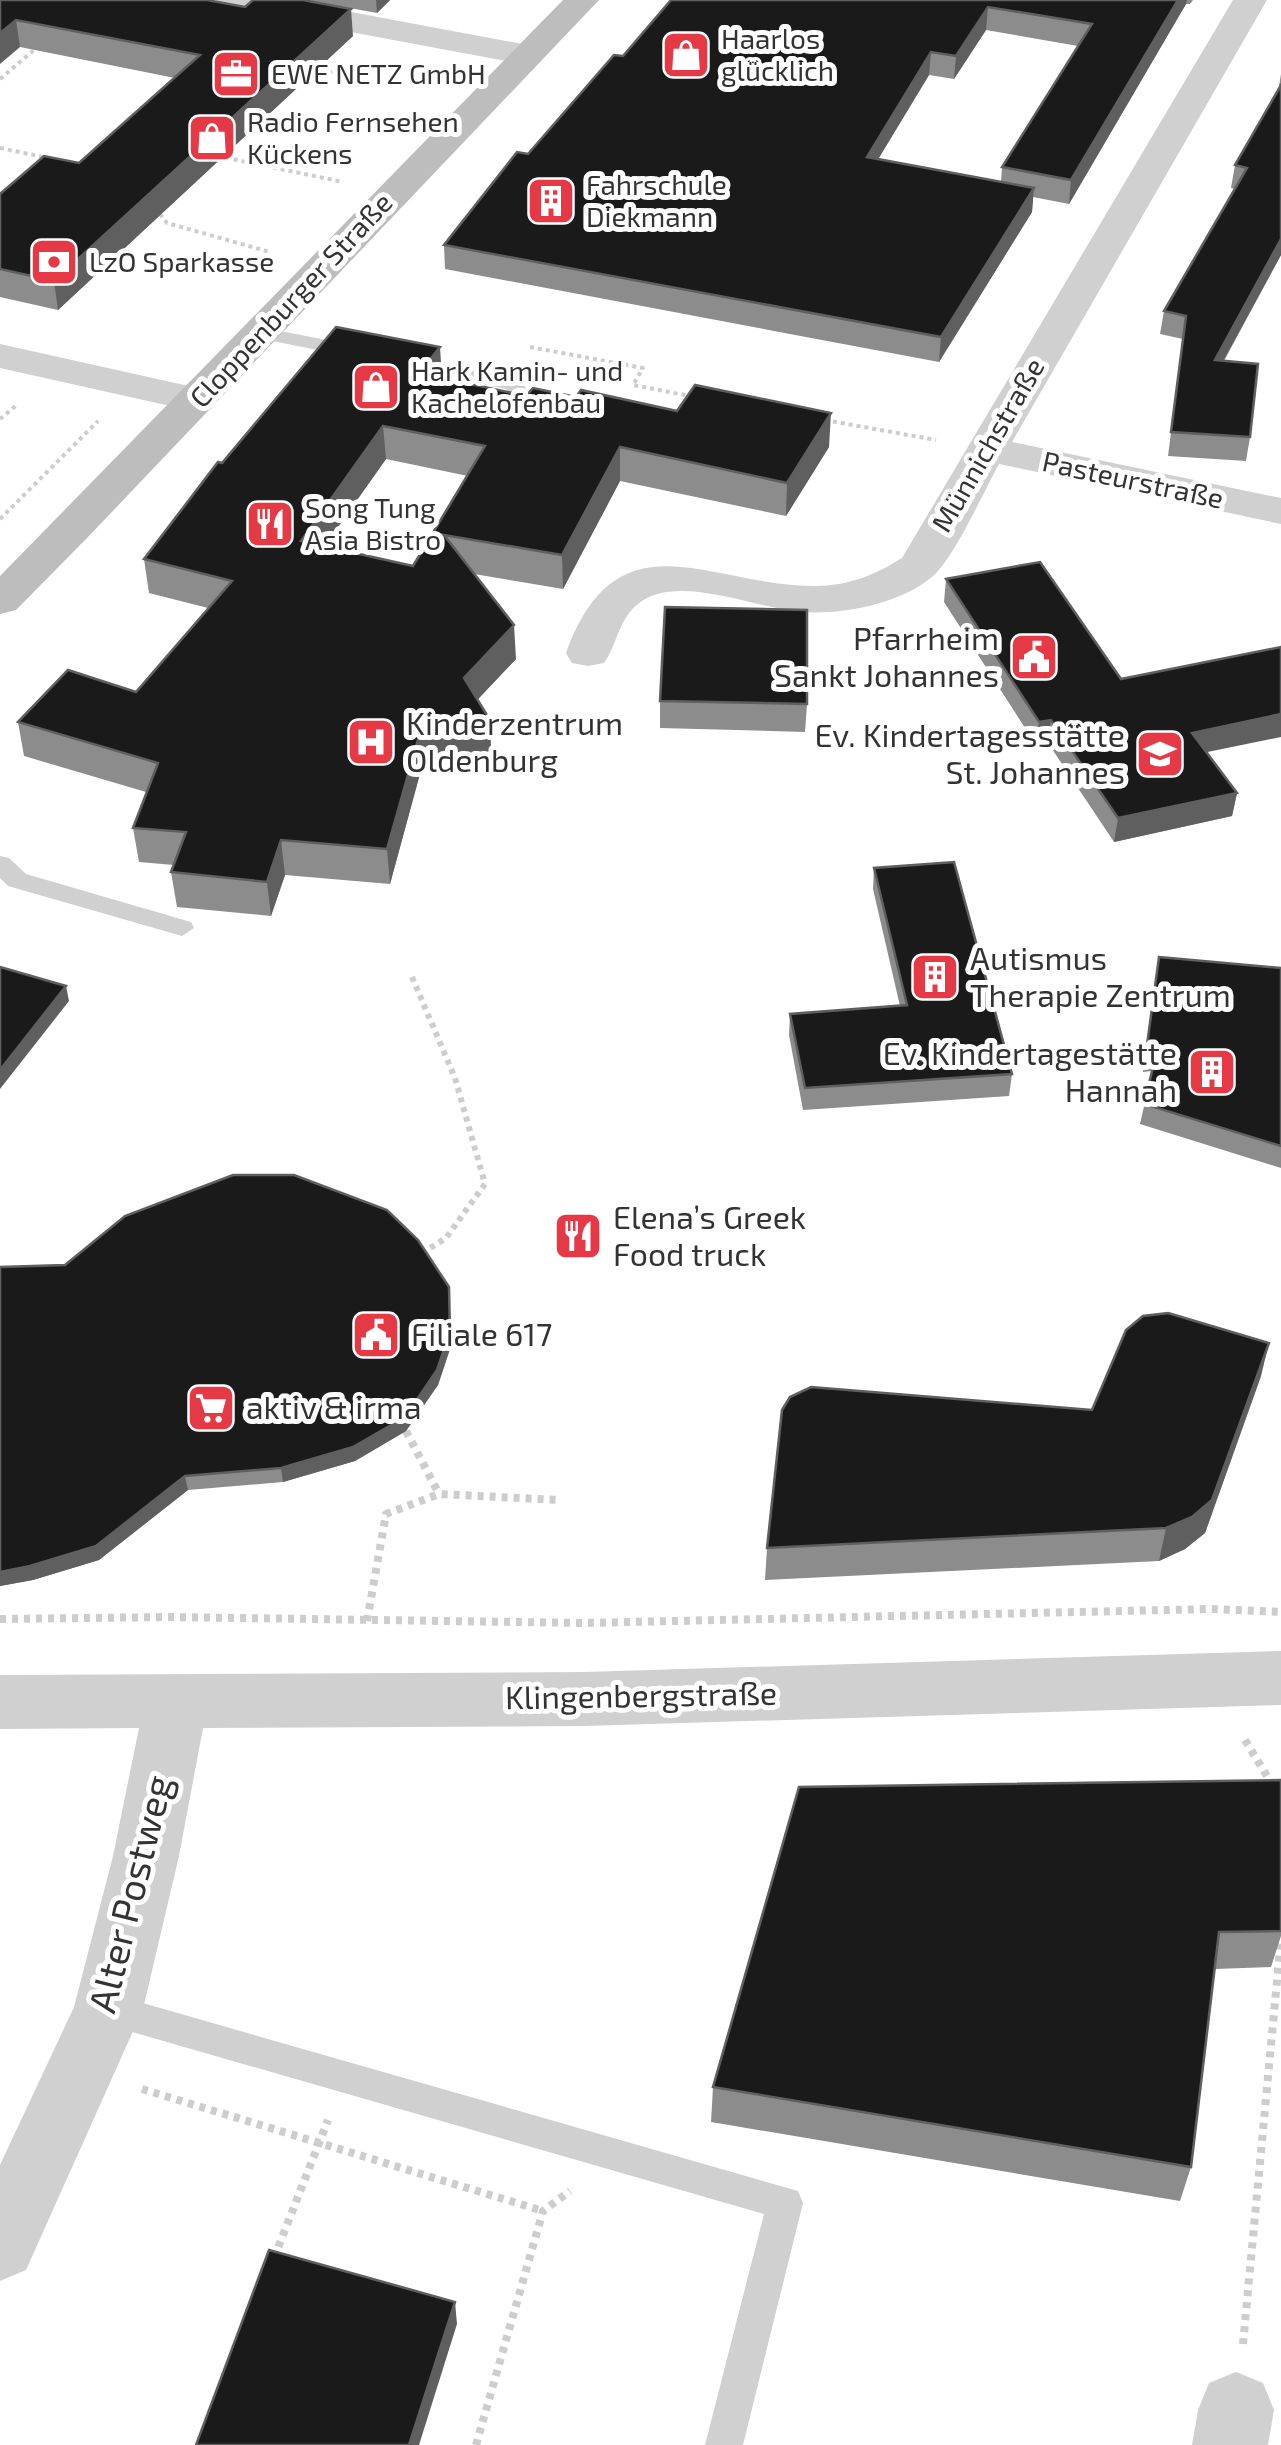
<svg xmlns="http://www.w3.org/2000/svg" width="1281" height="2445" font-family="'Exo 2',sans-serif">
<rect width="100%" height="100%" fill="#fff"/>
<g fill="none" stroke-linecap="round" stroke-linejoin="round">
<!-- path-far2 -->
<g stroke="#cdcdcd" stroke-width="4" stroke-dasharray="4 4" stroke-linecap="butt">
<polyline points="324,65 344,87"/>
<polyline points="0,79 34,50"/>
<polyline points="0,148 48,158"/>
<polyline points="218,156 343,182"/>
<polyline points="160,214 167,223 270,252"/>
<polyline points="530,347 643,368 633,385 695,397"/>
<polyline points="0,419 18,404"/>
<polyline points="825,420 936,440"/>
<polyline points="0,519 98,421"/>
</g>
<!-- path-far1 -->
<polyline stroke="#cdcdcd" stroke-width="6" stroke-dasharray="5 5" stroke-linecap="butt" points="412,977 455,1078 485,1184 446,1238 419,1255"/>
<!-- path -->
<g stroke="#cdcdcd" stroke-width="8" stroke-dasharray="6 6" stroke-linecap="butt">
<polyline points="406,1431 439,1494"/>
<polyline points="0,1619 171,1617 584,1623 1211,1609 1281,1612"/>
<polyline points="367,1621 386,1514 439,1494 559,1500"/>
<polyline points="1245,1740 1281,1799"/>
<polyline points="142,2089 543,2211"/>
<polyline points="274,2258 328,2120"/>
<polyline points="1243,2344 1281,1938"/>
<polyline points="476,2445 543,2211 570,2191"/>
</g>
<!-- service -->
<g fill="#d0d0d0" fill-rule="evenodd">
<polygon points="260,327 357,346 367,352 357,358 253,337 253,329"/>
<polygon points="404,356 520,380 542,410 539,414 525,414 506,389 397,366 394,362"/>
<polygon points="0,856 9,858 26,874 191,922 194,928 182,936 8,886 0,878"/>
<polygon points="108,1993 798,2191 803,2203 743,2445 705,2445 764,2214 108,2025 96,2020 91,2009 96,1998"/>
</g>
<!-- minor -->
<g fill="#d0d0d0" fill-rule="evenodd">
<polygon points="216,0 287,0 528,45 540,48 545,55 540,62 528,65 233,10 221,7"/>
<path d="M1233,0H1267L1012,442L1281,498V524L999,464C984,491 954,558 933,576C901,604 842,615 802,612C757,609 675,572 638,604C618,620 618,643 604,663L588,666L572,663L566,653C618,510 711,587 815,586C848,586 875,575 902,558Z"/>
<polygon points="0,344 211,391 217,400 211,409 197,412 0,368"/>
<polygon points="1281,1651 1281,1705 584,1726 203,1728 179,1856 143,2009 26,2270 0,2281 0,2165 74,2007 113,1856 139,1728 0,1729 0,1675 584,1672"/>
<polygon points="1236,2372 1263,2383 1274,2410 1268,2445 1192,2445 1198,2410 1209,2383"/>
</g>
<!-- secondary -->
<polygon fill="#bdbdbd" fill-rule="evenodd" points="563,0 599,0 89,536 16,610 0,614 0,576"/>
</g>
<!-- wall -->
<g fill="#8c8c8c" fill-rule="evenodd">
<polygon points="0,0 353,36 58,310 0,297 0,194 79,163 175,78 20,47"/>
<polygon points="307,0 390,0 377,13"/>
<path d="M671,0H1193L1190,4H1186L1069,204L1033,197L1032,212L939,362L445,269L444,245L528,154L623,56ZM986,30L1078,46L1002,167L1001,182L878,159L929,75L954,79Z"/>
<polygon points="1281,74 1281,255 1224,361 1250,437 1246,461 1168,456 1183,339 1160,334 1164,311 1235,189 1231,188 1235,165 1281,86 1279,86"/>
<path d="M442,378L526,396L829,447L786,516L620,481L563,589L474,574L516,659L477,700L490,720L491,754L421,770L390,884L285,875L271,916L177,907L171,872L174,865L139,862L133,828L146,792L24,756L18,722L136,692L208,608L149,593L144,559L222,463ZM386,459L468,476L413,566L324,547Z"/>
<polygon points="946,579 1121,679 1206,752 1237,793 1232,816 1114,842 1048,743 1036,745 944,602"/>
<polygon points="660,701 807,704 805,732 660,728"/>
<polygon points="874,868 1012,1074 1009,1096 803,1110 789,1035 790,1014 900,1006 873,889"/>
<polygon points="1159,957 1281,968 1281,1168 1140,1124 1152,1071 1143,1072"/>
<polygon points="0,1267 449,1287 451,1346 438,1385 406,1431 355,1461 283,1482 188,1490 99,1560 33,1580 0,1586"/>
<polygon points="1261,1376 1205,1533 1185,1549 1159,1561 765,1580 767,1548 1092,1410"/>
<polygon points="1281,1780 1281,1936 1271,1967 1215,1969 1191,2167 1180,2201 711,2122 713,2087"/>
</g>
<!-- shaded-wall -->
<g fill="#5f5f5f">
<polygon points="376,0 390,0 377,13"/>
<polygon points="1178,0 1187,0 1186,4 1069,204 1071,180"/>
<polygon points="988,7 986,30 954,79 956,56"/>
<polygon points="351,9 353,36 58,310 54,281"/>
<polygon points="16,20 20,47 0,64 0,33"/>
<polygon points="931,52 929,75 865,181 867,157"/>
<polygon points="1034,188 1032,212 939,362 941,337"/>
<polygon points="1281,239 1281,255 1211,383 1215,360"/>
<polygon points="440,347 442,380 419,373"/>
<polygon points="831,413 829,447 786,516 787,483"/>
<polygon points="383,426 386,459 304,575 301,541"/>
<polygon points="620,447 620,481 563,589 562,555"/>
<polygon points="514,625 516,659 466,712 464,678"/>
<polygon points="1281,714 1281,737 1188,756 1192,733"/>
<polygon points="490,720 491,754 421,770 390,884 387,849 419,736"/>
<polygon points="1051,720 1048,743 1036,745 1039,722"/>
<polygon points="1237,793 1232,816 1114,842 1118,818"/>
<polygon points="281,840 285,875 271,916 267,882"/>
<polygon points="66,986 69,1001 0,1089 0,1070"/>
<polygon points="449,1287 451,1346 438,1385 406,1431 355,1461 283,1482 281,1468"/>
<polygon points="1269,1343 1261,1376 1205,1533 1185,1549 1159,1561 1166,1528"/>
<polygon points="185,1476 188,1490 99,1560 33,1580 0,1586 0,1572"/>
<polygon points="455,2302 457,2324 419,2445 409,2445"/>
</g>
<!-- building -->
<g fill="#1a1a1a" stroke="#5f5f5f" stroke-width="2.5" fill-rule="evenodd">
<polygon points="0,0 207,0 245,7 253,0 303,0 351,9 54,281 0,269 0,194 44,156 79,163 200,55 16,20 0,33"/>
<polygon points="671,0 1178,0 1071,180 1002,167 1092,24 988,7 956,56 931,52 867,157 1034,188 941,337 444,245 517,152 528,154 614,55 623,56"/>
<polygon points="1281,85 1281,239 1215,360 1258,364 1250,437 1171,432 1186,316 1164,311 1247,168 1235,165"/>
<path d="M336,327L440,347L419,373L526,396L533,388L576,397L581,390L677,411L695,385L831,413L787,483L620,447L562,555L444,535L514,625L464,678L490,720L419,736L387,849L281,840L267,882L171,872L186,832L133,828L158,763L18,722L68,670L136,692L232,581L144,559L218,462L222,463ZM383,426L485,446L413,566L301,541Z"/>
<polygon points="1040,562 1121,679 1281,647 1281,714 1192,733 1237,793 1118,818 1051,720 1039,722 946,579"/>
<polygon points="665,607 807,610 807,704 660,701"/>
<polygon points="954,862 1012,1074 805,1088 790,1014 907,1005 874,868"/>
<polygon points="1159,957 1281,968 1281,1146 1144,1104 1157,1051 1146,1052"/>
<polygon points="0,967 66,986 0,1070"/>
<polygon points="233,1175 294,1175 387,1210 418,1240 449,1287 450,1332 437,1370 405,1417 353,1447 281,1468 185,1476 96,1546 30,1566 0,1572 0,1267 65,1265 125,1216"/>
<polygon points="1168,1313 1269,1343 1212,1500 1192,1517 1166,1528 767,1548 782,1410 790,1397 811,1387 1092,1410 1126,1330 1143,1316"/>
<polygon points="1281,1780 1281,1931 1219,1932 1191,2167 713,2087 799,1787"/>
<polygon points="269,2250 455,2302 409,2445 196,2445"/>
</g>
<!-- icons -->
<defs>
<g id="shop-square" transform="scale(2.5)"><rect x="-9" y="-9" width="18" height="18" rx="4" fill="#e63946" stroke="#fff"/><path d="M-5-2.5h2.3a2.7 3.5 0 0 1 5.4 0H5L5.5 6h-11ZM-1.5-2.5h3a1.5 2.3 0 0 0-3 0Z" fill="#fff"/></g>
<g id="office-square" transform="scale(2.5)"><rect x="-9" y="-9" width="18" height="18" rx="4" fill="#e63946" stroke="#fff"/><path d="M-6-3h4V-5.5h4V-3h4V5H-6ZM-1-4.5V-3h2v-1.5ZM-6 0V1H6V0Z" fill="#fff"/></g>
<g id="building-square" transform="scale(2.5)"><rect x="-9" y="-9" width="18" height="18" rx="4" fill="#e63946" stroke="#fff"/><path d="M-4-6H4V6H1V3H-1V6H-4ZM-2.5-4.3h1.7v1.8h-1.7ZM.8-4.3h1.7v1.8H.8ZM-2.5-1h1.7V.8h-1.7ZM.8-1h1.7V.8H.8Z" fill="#fff"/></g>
<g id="bank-square" transform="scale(2.5)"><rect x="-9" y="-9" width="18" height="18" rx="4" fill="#e63946" stroke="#fff"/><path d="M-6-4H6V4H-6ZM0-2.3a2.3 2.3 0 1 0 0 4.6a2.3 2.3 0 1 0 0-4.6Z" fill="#fff"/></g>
<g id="restaurant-square" transform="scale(2.5)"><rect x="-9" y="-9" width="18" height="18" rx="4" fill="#e63946" stroke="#fff"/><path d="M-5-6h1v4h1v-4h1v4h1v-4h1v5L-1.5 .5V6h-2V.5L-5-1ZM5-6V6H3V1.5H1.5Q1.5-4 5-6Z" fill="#fff"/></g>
<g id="civic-square" transform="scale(2.5)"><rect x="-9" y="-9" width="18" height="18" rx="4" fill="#e63946" stroke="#fff"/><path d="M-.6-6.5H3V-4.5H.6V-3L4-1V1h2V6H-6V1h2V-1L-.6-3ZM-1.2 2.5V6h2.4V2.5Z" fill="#fff"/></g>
<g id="hospital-square" transform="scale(2.5)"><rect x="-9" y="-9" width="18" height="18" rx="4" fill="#e63946" stroke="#fff"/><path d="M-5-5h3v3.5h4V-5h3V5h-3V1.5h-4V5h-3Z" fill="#fff"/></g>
<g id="school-square" transform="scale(2.5)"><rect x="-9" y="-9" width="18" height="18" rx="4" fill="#e63946" stroke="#fff"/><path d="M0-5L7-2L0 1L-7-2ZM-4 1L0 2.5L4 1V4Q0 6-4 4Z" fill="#fff"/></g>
<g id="supermarket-square" transform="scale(2.5)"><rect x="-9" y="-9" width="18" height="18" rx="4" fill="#e63946" stroke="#fff"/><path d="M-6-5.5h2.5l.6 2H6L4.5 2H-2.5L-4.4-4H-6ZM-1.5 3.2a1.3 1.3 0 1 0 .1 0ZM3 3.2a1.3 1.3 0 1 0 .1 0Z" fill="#fff"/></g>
</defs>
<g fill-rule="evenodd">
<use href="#shop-square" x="686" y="55"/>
<use href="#office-square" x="236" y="74"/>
<use href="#shop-square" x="212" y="138"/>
<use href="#building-square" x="551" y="201"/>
<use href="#bank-square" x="54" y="262"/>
<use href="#shop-square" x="376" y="387"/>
<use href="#restaurant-square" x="270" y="524"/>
<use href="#civic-square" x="1034" y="657"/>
<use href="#hospital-square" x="371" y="742"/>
<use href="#school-square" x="1160" y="754"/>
<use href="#building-square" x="935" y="977"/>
<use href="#building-square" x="1212" y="1072"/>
<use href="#restaurant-square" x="578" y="1236"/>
<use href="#civic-square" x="376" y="1335"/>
<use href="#supermarket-square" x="211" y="1408"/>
</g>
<g text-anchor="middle" stroke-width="10" stroke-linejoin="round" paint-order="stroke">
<!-- far-poi labels -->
<g font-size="28" fill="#333" stroke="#fff" text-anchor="start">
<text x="721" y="49">Haarlos<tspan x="721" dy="32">glücklich</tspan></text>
<text x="271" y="84">EWE NETZ GmbH</text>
<text x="247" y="132">Radio Fernsehen<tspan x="247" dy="32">Kückens</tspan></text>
<text x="586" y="195">Fahrschule<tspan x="586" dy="32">Diekmann</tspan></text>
<text x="89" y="272">LzO Sparkasse</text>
<text x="411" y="381">Hark Kamin- und<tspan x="411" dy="32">Kachelofenbau</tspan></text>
<text x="305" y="518">Song Tung<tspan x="305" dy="32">Asia Bistro</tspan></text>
</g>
<!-- far-street labels -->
<g font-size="28" fill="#333" stroke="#fff">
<text transform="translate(291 300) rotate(-47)" y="10">Cloppenburger Straße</text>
<text transform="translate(988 445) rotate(-60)" y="10">Münnichstraße</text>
<text transform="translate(1133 480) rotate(12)" y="10">Pasteurstraße</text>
</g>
<!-- poi labels -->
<g font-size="32" fill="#333" stroke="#fff" text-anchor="start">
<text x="999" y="650" text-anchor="end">Pfarrheim<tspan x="999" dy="37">Sankt Johannes</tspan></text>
<text x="406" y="735">Kinderzentrum<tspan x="406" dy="37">Oldenburg</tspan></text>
<text x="1125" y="747" text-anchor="end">Ev. Kindertagesstätte<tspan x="1125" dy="37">St. Johannes</tspan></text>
<text x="970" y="970">Autismus<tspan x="970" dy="37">Therapie Zentrum</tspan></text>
<text x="1177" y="1065" text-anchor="end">Ev. Kindertagestätte<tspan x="1177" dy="37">Hannah</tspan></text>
<text x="613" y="1229">Elena’s Greek<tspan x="613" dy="37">Food truck</tspan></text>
<text x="411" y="1346">Filiale 617</text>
<text x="246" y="1419">aktiv &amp; irma</text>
</g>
<!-- street labels -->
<g font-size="32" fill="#333" stroke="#fff">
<text transform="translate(641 1696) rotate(-1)" y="11">Klingenbergstraße</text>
</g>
<!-- near-street labels -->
<g font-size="38" fill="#333" stroke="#fff">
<text transform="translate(131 1894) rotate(-76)" y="13">Alter Postweg</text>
</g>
</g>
</svg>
